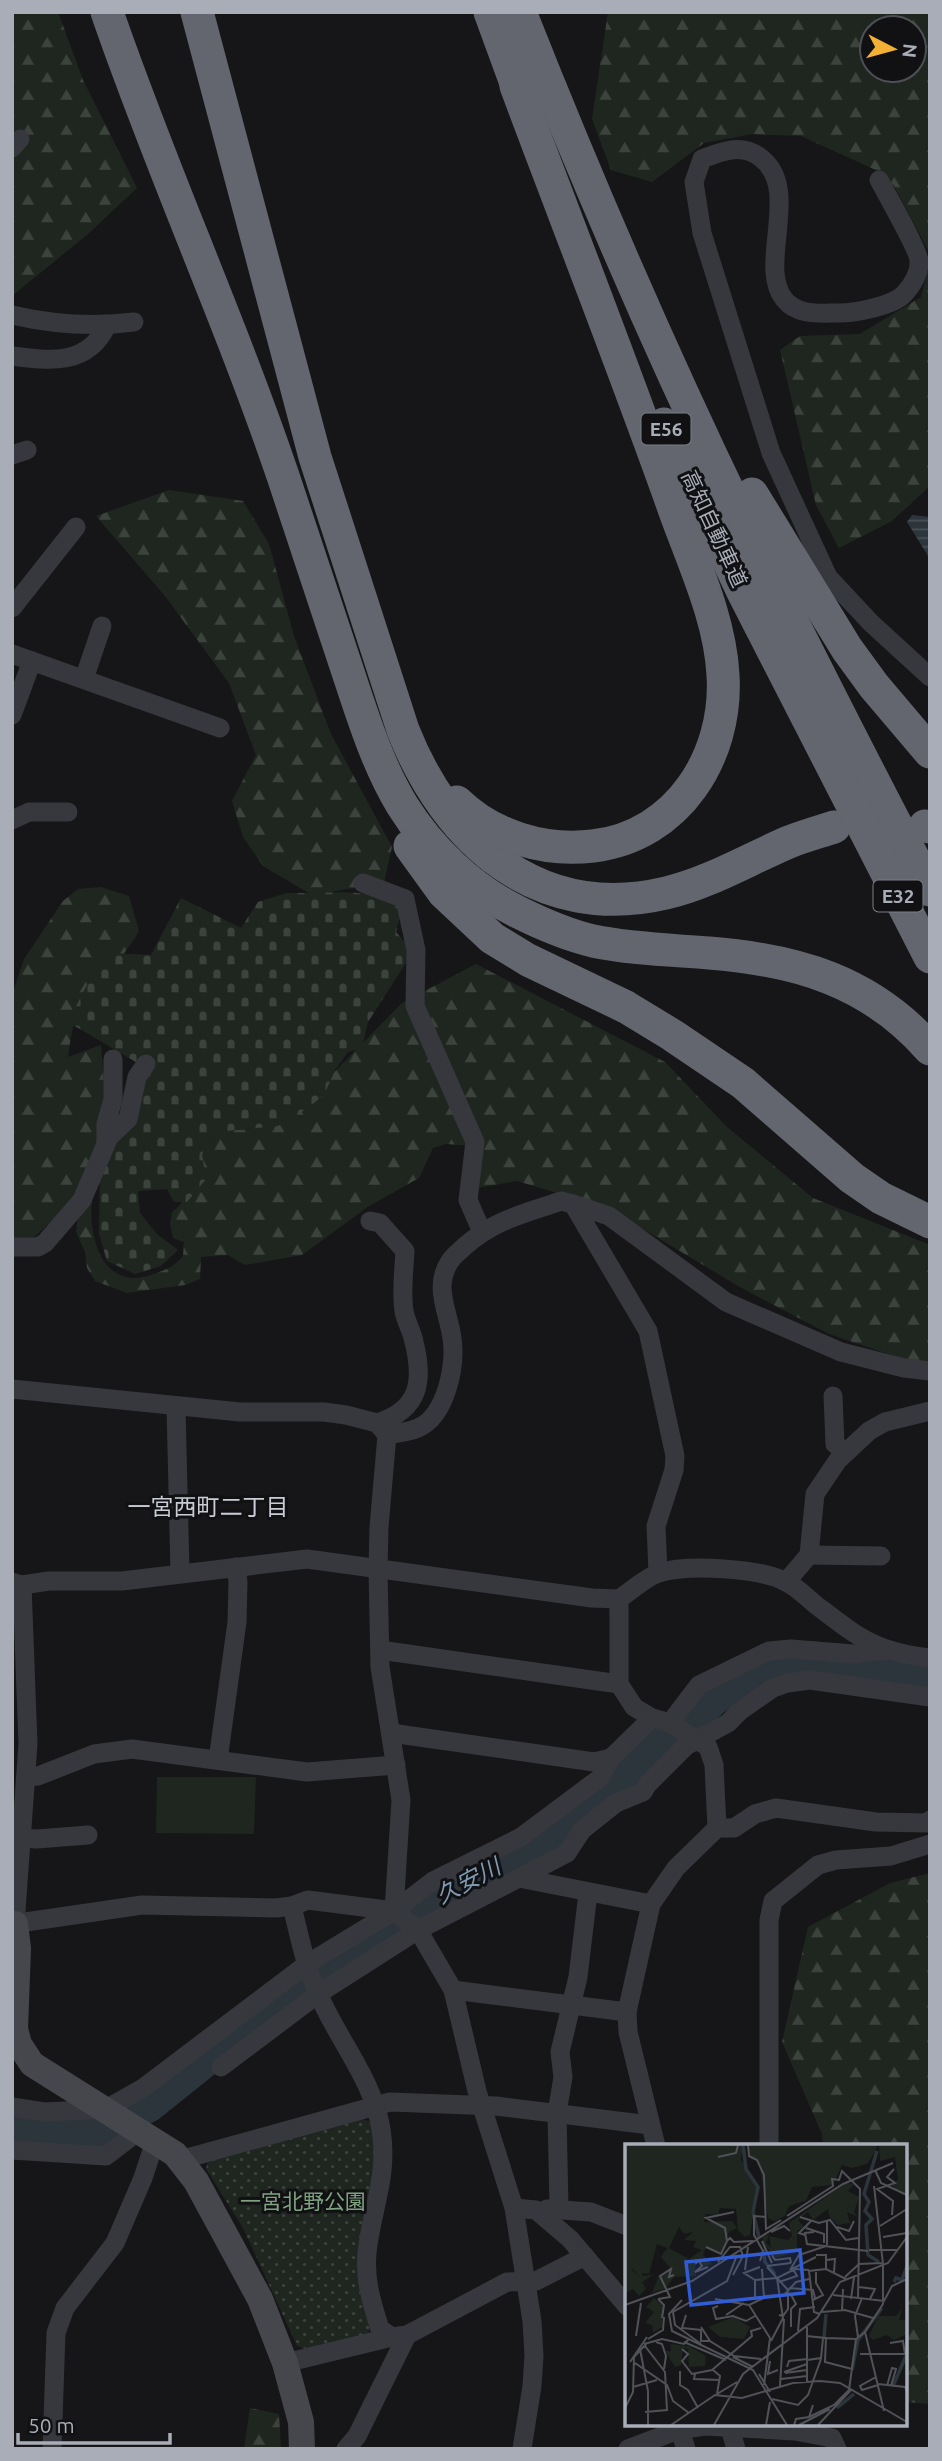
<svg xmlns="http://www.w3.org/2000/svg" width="942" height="2461" font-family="Ubuntu,'Noto Sans JP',sans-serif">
<defs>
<pattern id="forest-firs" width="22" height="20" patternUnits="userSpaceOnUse" patternTransform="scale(1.75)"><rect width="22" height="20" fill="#1e261f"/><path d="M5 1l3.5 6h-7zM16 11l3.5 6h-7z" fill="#3c433d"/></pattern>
<pattern id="cemetery-stones" width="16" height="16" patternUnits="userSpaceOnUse" patternTransform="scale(1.75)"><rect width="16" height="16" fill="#1e261f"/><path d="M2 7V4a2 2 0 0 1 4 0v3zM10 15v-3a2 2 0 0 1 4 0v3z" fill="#3c433d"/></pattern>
<pattern id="park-dots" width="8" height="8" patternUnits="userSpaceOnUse" patternTransform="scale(1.75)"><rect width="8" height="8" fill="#1e261f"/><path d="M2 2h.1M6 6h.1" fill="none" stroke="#3c433d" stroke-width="1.8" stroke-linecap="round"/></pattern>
<pattern id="water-rules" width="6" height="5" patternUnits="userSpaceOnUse" patternTransform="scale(1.75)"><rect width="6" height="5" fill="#2c353c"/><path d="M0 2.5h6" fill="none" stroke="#485056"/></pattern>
</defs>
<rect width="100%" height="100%" fill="#161618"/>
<!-- forest -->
<g fill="url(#forest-firs)" fill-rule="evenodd">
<polygon points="12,12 58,12 83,80 137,188 88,234 12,296"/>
<path d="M608,12H930V254L894,186L878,171L801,136L752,134L704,143L652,182L611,170L592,119ZM872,28H914V70H872Z"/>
<polygon points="930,261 930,486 892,521 839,548 816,505 780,350 800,336 860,334 921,297"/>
<polygon points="169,490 243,501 269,544 294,636 331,734 392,847 384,883 312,895 263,866 243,837 232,801 256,755 229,683 165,596 96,516"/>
<path d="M101,887L129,896L139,931C121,963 92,986 76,1020C71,1030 70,1045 68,1057L101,1045L105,1094L97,1149L71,1203L30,1241L12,1238V995L24,959L63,901L78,889Z"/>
<path d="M476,964L665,1062L727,1127L813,1198L930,1245V1362L909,1361L829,1334L738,1286L610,1209L517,1181L477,1188L484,1147L446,1144L433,1148L419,1178L369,1206L302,1255L245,1265L228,1255L201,1257L200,1279L185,1285L127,1293L95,1281L87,1268L85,1252L76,1232L78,1216L90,1198L92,1201C88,1238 103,1291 151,1275C165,1270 174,1267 183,1256L184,1242L173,1238L170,1224L172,1212L181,1204L193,1154L220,1131L250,1129L301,1106L402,1003Z"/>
<polygon points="930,1873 930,2404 905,2402 905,2146 823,2146 822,2134 782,2042 808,1927 890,1883"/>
<polygon points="250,2408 279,2414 281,2449 244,2449"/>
</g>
<!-- cemetery -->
<path fill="url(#cemetery-stones)" d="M286,893C323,894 370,886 403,906L396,932L413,952L368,1022L362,1048L348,1052L335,1070L324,1095L305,1110L278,1126L226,1131L209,1140L202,1155L206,1179L187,1202H174L167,1189L138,1191L140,1213L157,1234L178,1250L161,1266L135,1274L107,1261L99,1234L100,1166L151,1071L68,1022L90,979L112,953L151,955L181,898L241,928L258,902Z"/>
<!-- park -->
<polygon fill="url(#park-dots)" points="362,2119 372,2122 375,2137 372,2325 367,2336 306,2349 297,2346 243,2228 206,2169 208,2161"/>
<!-- garden -->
<polygon fill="#1e261f" points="157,1777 256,1777 254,1834 156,1833"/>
<!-- water -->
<polygon fill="url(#water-rules)" points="912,515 930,517 930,559 907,522"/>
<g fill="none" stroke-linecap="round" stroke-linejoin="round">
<!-- river -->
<polyline stroke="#2c353c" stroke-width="37" points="12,2129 71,2136 92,2133 148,2104 294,1987 382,1935 430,1902 515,1856 629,1777 712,1698 747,1675 778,1664 814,1660 930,1677"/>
<!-- street -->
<g stroke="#37383d" stroke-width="19">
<polyline points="12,148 20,139"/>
<path d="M879,180C886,193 919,251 919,261C920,272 912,286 904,294C893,306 855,313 839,313C820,313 797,316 784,299C757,266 802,189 761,158C742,143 723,151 702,159L694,182L702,233L771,453L828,577L871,623L930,677"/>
<path d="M12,315C51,324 94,327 134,322"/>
<path d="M12,356C50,361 88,366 107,325"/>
<polyline points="12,455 27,450"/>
<polyline points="12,608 76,527"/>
<polyline points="12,654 220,728"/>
<polyline points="84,679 102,626"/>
<polyline points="12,715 32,661"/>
<polyline points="12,820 29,812 68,812"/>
<polyline points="363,883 405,899 416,950 415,1006 475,1142 468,1200 482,1232"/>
<polyline points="106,1143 106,1124 113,1099 113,1059"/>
<polyline points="573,1204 609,1216 726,1302 841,1352 904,1368 930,1371"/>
<path d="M370,1221L380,1223L405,1251C404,1270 401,1292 404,1311C406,1322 412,1331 414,1342C424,1382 419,1410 377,1423"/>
<polyline points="12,1247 38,1247 45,1243 82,1200 109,1137 128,1119 137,1077 146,1064"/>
<polyline points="12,1389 240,1412 324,1412 346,1415 377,1423 387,1435 379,1527 378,1569 380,1667 401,1800 394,1911"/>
<polyline points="833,1396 835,1444 845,1452"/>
<polyline points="176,1407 180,1573"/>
<path d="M387,1435C397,1433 409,1432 418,1428C446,1416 456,1366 452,1338C448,1310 433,1287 450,1261C454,1255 460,1251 465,1246C496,1219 524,1214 561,1201L573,1204L648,1331L675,1456L674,1470L656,1526L658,1573"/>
<polyline points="809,1555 881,1556"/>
<polyline points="12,1582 22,1585 49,1581 122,1581 307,1559 592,1598 619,1599"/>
<polyline points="786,1582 809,1555 815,1494 838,1460 869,1431 885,1422 930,1411"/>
<polyline points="380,1650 619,1684"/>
<polyline points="670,1723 699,1685 769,1651 791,1649 853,1654 886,1650"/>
<polyline points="391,1733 594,1762 611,1758"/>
<polyline points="218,1760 237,1622 238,1582 236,1567"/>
<polyline points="26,1777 38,1776 94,1754 132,1749 307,1772 396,1765"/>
<polyline points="717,1828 734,1828 755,1814 776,1808 876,1822 927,1823 930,1820"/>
<polyline points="21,1838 37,1839 88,1835"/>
<polyline points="519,1878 567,1853 582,1830 616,1803 643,1792 647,1785 686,1746 728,1723 740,1711 773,1688 787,1683 810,1680 930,1697"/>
<path d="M292,1906C299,1935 305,1966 318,1993C337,2039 373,2079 381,2129C388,2175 374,2202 368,2245C363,2275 371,2301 380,2329L392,2337L407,2335L507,2282L536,2281L585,2256"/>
<polyline points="12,1924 142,1905 276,1908 292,1906 308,1900 394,1911 418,1930 453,1990 477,2091 514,2208 532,2321 534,2356 532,2386 522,2449"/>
<polyline points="15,1924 28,1744 22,1585"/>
<polyline points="453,1990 627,2012"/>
<polyline points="221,2067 318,1994 418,1930 519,1878 651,1904"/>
<polyline points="12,2107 44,2112 106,2109 143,2088 307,1964 394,1911 433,1881 521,1837 600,1778 611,1758 652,1718"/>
<path d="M656,2146L628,2032L627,2012L651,1904L676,1868L717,1828L714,1765L708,1747L670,1723L652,1718L634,1707L619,1684V1599C631,1591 646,1577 659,1573C687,1564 761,1568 786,1582C797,1587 806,1597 816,1605C858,1637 875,1652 930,1658"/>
<polyline points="769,2146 769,1920 773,1901 818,1865 836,1860 891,1856 930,1844"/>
<polyline points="12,2150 106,2156 140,2130"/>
<polyline points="180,2160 390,2102 496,2106 650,2125"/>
<polyline points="514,2208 536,2210 570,2239 627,2306"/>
<polyline points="559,2208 557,2113 563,2077 560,2052 578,1977 588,1893"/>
<polyline points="547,2209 591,2212 627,2226"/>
<polyline points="285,2363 392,2337"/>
<polyline points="678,2424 686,2449"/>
<polyline points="730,2428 736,2449"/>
<polyline points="52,2449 56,2333 65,2308 115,2243 143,2178 155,2141"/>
<polyline points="346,2449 357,2436 407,2335"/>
<polyline points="628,2449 678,2430 705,2426 795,2431 832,2438 837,2449"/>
</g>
<!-- secondary -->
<polyline stroke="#45474d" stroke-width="26" points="15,1924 18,1948 15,2029 19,2044 32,2064 175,2154 196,2181 260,2299 285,2363 301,2422 302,2449"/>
<!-- highway -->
<g stroke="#63666e" stroke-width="33">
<path d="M107,12C161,169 230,320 283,476C304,538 324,601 345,663C361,711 376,762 402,805C430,850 471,889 518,912C542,924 568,935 593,941C631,949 671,950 709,953C797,960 870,981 930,1049"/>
<path d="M197,12L315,457L403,730C447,842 539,923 666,893C709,883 749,859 789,842C804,836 819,832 834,827"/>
<polyline points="490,12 524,105"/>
<path d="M520,12C596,204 679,394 771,579C823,683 876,787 930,890"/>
<polyline points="664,424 743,592 930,957"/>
<polyline points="752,494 847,649 874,686 930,752"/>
<path d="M457,802C492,836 544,852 593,846C678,836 728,756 723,675C720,616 691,558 672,503C622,363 568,225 516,86"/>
<polyline points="925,826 930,827"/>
<polyline points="410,846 444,893 492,938 528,960 626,1007 672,1035 743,1083 852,1178 881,1198 930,1222"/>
</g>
</g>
<g text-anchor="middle" stroke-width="6" stroke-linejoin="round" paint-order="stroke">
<!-- shield labels -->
<g fill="#111113" stroke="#7b7e86" stroke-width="2">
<rect x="641.5" y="413.5" width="49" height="31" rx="5"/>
<rect x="873.5" y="880.5" width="49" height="31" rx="5"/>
</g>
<g font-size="19" font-weight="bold" fill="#a8adb8">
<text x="666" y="436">E56</text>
<text x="898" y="903">E32</text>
</g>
<!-- street labels -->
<g font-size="21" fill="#a8adb8" stroke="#111113">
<text transform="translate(714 529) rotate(65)" y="7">高知自動車道</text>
</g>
<!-- park labels -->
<g font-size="21" fill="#7fa381" stroke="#111113">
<text x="303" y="2209">一宮北野公園</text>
</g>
<!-- neighbourhood labels -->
<g font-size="23" fill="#c9ccd4" stroke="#111113">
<text x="208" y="1515">一宮西町二丁目</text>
</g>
<!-- water labels -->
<g font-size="23" font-style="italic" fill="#7f9bb3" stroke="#111113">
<text transform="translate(468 1881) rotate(-28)" y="8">久安川</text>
</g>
</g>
<!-- overview -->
<g transform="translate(625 2144)">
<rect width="282" height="282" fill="#161618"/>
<path d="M0,1H118L116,16L133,40L125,91L120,93L113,86L111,65L95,64L93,71L81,70L79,78L107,77L112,84L104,88L96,109L81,104L78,111L87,120L78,123L75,117L70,120L71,132L49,133L41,144L27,149L34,131L45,124L36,113L42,104L32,100L24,130L17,129L20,139L8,125L0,131ZM54,83L59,90L68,88L59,96L71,97L68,103L77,106L64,115L44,104ZM121,1H252L251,6L242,20L227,24L217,21L208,41L187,43L181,57L164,62L160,72L149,77L143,74L134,18L126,14ZM254,1H282V49L277,51L267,41L273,36L270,13L255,17ZM221,39L229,40L223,47L234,53L229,68L233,73L222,68L225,79L213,81L205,74L203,65L188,76L183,68L173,76L179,83L172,87V108L151,114L138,99V93L144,90L141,99L146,104L144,92L163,96L167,92L164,79ZM29,154L38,162L37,183L28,189L27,181L20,179L29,168L21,163ZM277,164L274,176H282V190L269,196L262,191L248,196L244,192L253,172H271ZM109,173L125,183L119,195L95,193L83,183ZM45,200L64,202L81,212L80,222L64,223L63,205L58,204L56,221L50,223L40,207H46Z" fill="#1e261f" fill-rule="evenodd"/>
<path d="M6,125L15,133L29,130L17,138L21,145L14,152L8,145L1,149L0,132Z" fill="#1e261f"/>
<path fill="none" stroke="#2c353c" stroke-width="3.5" d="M118,1L121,25L133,43L128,68M252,7L239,50L244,58L240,67L247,75L241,81L243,111L254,118M128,68L134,93M138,105L140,118L150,130M269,138L271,134L277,136L282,122M199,193L201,170M227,226L233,196L257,164M268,242L281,212M212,264L229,250"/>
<path fill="none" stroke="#505258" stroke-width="2" d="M123,1L124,12L132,16L139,31L141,85L156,76M93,13L111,9L113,1M250,26L256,39L282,51M249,42L258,120M109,68L81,74L100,84L102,97L105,94L109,98L128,97M267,71L268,57L252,45L270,39L262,33L269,25M162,72L208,42L207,35L214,36L217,27L235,45L233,154M175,73L194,79L205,76L221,96L233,94M255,82L282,65M212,83L224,87L229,77M181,84L199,90V99M146,88L159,82L165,87M189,88L180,89L182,100L243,107M180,91L174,89L186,77M258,93L282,89M137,97L147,119M202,101V77M81,103L96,110L102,97M244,106H272M147,111L150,116L165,114L166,119M191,111H201V125M201,116L210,115L209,128M135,117L138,107L129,91V72L141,73M93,118L105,103H115L118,112L108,131M70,120L74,117L77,122L70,128L83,123M258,120V160L240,188L259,267M142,122L166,119M142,123L163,146V165L158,172L154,171M137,125L139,154L124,161L145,194L139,241M120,126L123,103M165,126L174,111L201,102M165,126L191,113M220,133L234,120L257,119M130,136L119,129L135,123M154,138L172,132L168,125M234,143L250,145L245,155M164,144L188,146L190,154M165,149L171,160L166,165V183M208,151L259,157L267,142L282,135M139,152L159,151L171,138L184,135M33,155L39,161L37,174M33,155L45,153L35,132L46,125L44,133L49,131M90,155L124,161M226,155L229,133M57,156L44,170L47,187L128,226L162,281M130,156V136L152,134M188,156L198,151L191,139V125M0,161L67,137L218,40L268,19M93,162L88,164L91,175L108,172L121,177L130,172M217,167L218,145M197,168L220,166L248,174M195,170L189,168L184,127L201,125L221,135M61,171L57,184L76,186V197H85M101,171L119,159M76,183L85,197L109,212L136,215M173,187L175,165L190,163M11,192L16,159M181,192L201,194L200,218L227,225M233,193L230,172L237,154M201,194L231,195L240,188M23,195L38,186L39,173M146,197L158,174L152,134L170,125L184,126M31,198L37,200L41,212L39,225M59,198L101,216M265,199L278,197L280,210M19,200L37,195L59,200L64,195M76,200L50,181L48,168L102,137L112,111M20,202L40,228L42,266L20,268M15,205L23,247V281M57,205L63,210L57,217L67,230L87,226L127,192L126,187L136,184M235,210H282M108,213L128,223M182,216L196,214L198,194M145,217L143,230L153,226M5,218L22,193M10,219L42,241L48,257L64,269M162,223L164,217L182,215M88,226L95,232L92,250M55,227V241L63,246L73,264M159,228L182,220M160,229L182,226M70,230L69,235L95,236M134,230L145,248M251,233L235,242L237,246L253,241M156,235L182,232M182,238V181M253,240L280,243L282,248M155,242L159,175M262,242L267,224L271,225L266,242M8,243L32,236M92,250L112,238M147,255L173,261L183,251L196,215M0,264L8,248L9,213L22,199M184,273L209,261L224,246L231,195M46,281L90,251L117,254L168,239L195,237L215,239L282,278M89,281L118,230L192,174L215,138L263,119L282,93M141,281L145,258M169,281L171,275L184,273L188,261M174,281L205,265M193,281L226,246"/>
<path fill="#325cd3" fill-opacity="0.15" stroke="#325cd3" stroke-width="3.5" d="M175,106L179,149L66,161L61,118Z"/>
<rect width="282" height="282" fill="none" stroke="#a8adb8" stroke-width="3.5"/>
</g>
<!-- border -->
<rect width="942" height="2461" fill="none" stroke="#a8adb8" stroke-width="28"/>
<!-- north arrow -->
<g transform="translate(893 49) rotate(96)"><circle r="33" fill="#111113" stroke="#4d4f55" stroke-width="2"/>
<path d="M0-5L12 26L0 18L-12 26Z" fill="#f2b134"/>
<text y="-10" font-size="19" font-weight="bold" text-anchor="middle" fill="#a8adb8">N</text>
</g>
<!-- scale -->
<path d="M18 2433v10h152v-10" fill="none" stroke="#a8adb8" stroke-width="3.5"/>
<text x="28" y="2433" font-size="21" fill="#a8adb8" stroke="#111113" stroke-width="5" paint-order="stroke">50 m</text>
</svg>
